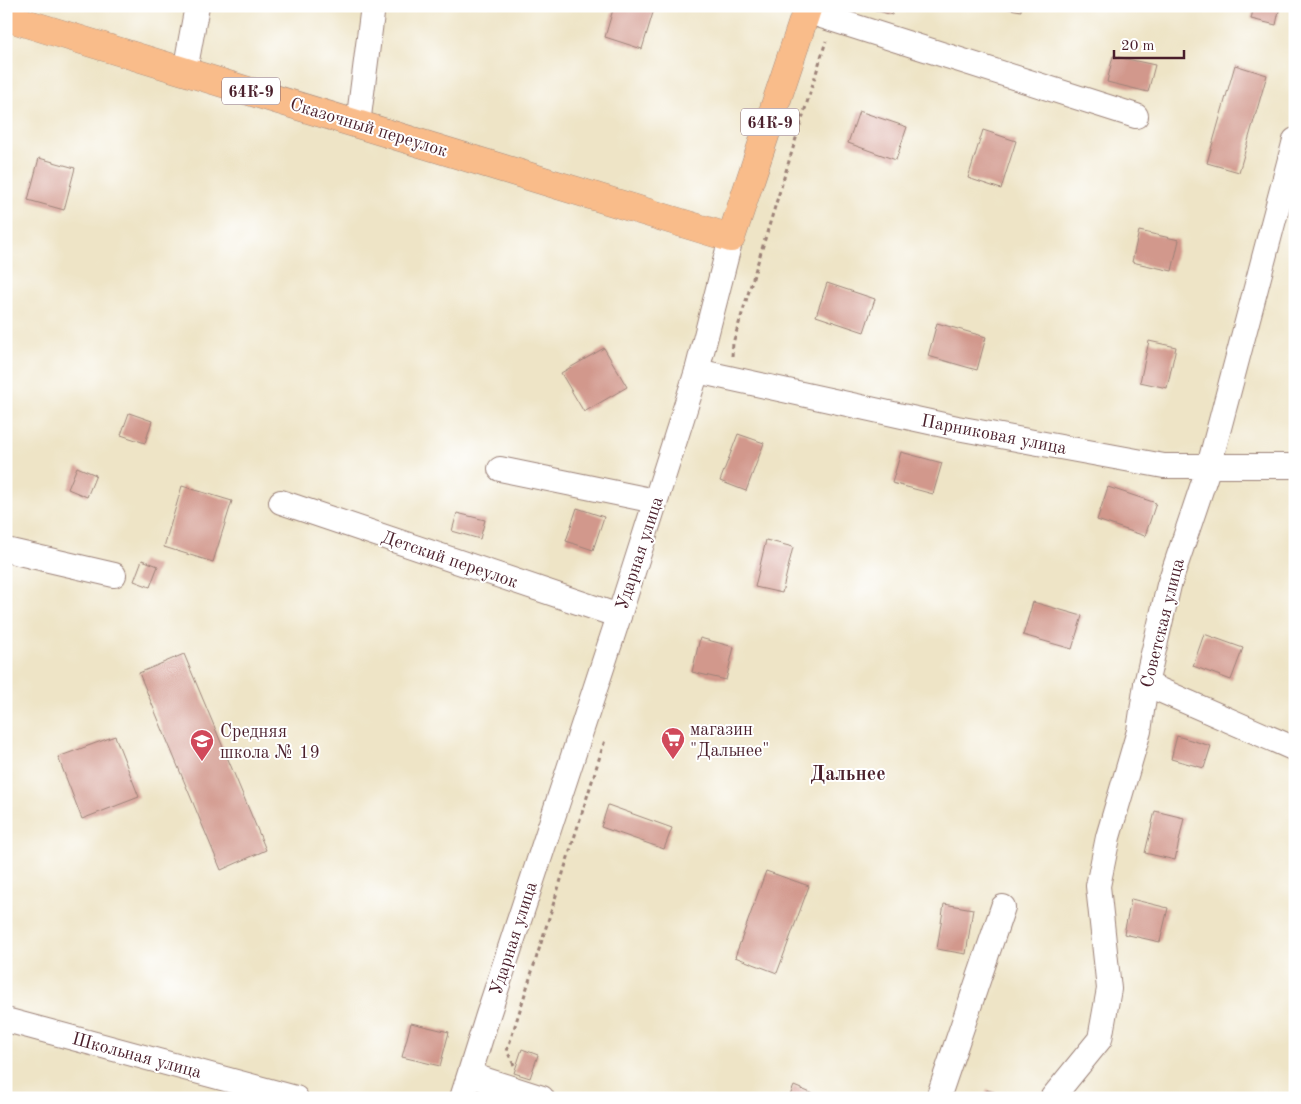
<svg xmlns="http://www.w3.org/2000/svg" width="1301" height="1104" font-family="'Old Standard TT',serif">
<rect width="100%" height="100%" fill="#fff"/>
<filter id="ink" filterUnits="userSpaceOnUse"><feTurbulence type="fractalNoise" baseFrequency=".02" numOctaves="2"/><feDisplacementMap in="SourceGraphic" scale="10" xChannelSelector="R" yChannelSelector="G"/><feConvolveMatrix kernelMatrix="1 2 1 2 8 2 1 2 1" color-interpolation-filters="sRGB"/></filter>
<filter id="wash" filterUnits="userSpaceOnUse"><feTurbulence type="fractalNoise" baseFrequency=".0096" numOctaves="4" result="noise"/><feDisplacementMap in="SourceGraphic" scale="20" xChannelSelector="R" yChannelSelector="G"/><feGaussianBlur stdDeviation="1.12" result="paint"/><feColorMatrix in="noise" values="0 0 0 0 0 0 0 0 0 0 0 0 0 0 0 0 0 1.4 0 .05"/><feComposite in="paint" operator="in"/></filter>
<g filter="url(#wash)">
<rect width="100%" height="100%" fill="#eee4c6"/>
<g id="blocks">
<!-- building -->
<g fill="#d2988c">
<polygon points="614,6 655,6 642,49 605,37"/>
<polygon points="862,6 894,6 892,15"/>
<polygon points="999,6 1021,6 1021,11 999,7"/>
<polygon points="1254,6 1280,6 1276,25 1251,19"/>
<polygon points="1113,56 1155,65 1148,92 1107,82"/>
<polygon points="1235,65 1267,75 1239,172 1207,163"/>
<polygon points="859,111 907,127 896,160 848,143"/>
<polygon points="983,130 1016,141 1001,189 968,178"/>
<polygon points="39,158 75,168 64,210 28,200"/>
<polygon points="1139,231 1179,240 1172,271 1132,262"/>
<polygon points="827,283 875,299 864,332 816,316"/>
<polygon points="937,323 986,337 977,370 928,356"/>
<polygon points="1149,341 1176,347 1167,388 1140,382"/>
<polygon points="604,348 627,387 584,412 561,373"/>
<polygon points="129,413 152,421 145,443 121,435"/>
<polygon points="738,434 764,443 746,491 720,481"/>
<polygon points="901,452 942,463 933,494 892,483"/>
<polygon points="77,467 96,475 87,497 68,489"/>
<polygon points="182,486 232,501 213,562 164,547"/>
<polygon points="1108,487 1156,503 1145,536 1097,520"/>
<polygon points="577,508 604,517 593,550 566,541"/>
<polygon points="457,513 485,520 480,539 452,531"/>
<polygon points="766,540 793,547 782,593 755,587"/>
<polygon points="142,560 158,566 150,587 134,581"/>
<polygon points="1033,602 1082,616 1072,649 1023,635"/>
<polygon points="1204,634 1243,648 1231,680 1193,666"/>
<polygon points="700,638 734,647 726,680 692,672"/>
<polygon points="184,654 266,850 221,870 139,673"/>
<polygon points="115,736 139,797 82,819 58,757"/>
<polygon points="1177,736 1211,746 1204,768 1171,759"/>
<polygon points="608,805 672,828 664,849 601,827"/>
<polygon points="1155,811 1184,818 1175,860 1145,853"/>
<polygon points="766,871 809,886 777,973 735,957"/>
<polygon points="1131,899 1168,908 1160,942 1124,934"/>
<polygon points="944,904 973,909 966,954 937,949"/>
<polygon points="411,1023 449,1032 440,1066 402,1057"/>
<polygon points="522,1049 538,1055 530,1078 514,1073"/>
<polygon points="794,1086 823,1098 789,1098"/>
<polygon points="987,1090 1010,1097 1010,1098 985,1098"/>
</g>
</g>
</g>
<g filter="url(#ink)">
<use href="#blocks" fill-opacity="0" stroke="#9c8278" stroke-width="1"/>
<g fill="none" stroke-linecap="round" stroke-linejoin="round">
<!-- minor casing -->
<g stroke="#9c8278" stroke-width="26">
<g id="minor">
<polyline points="806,11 1136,116"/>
<polyline points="185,71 197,6"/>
<polyline points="358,124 373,6"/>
<polyline points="697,371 957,428 1164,466 1295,466"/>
<polyline points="500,469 655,501"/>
<polyline points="281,502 619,616"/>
<polyline points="6,550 114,575"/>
<polyline points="1146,684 1295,749"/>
<polyline points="6,1020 296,1098"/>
<polyline points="470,1075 542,1098"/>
<polyline points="462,1098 488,1015 619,616 697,371 731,238"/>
<polyline points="938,1098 1003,907"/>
<polyline points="1052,1098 1100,1039 1109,989 1098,886 1108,837 1139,731 1146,684 1169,585 1209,466 1295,140"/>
</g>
</g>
<!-- major casing -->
<g stroke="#9c8278" stroke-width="29">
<polyline id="major" points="6,17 731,238 808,6"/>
</g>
<!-- path -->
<g stroke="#9c8278" stroke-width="3" stroke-dasharray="4 4" stroke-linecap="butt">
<polyline points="732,356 733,343 826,41"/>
<polyline points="514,1065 507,1051 605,740"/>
</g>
<!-- minor -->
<use href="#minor" stroke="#fff" stroke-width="24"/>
<!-- major -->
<use href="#major" stroke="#f9bc8a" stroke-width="28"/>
</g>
</g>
<!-- icons -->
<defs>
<g id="supermarket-pin" transform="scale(1.25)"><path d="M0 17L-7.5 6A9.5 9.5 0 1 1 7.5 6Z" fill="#d1495b" stroke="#fff"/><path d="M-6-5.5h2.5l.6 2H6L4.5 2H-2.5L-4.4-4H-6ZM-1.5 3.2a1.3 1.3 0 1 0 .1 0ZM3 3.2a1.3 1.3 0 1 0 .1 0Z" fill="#fff"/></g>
<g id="school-pin" transform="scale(1.25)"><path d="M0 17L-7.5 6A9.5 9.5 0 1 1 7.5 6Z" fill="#d1495b" stroke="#fff"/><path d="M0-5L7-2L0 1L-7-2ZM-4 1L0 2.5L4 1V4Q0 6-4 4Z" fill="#fff"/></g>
</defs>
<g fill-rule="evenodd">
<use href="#supermarket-pin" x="673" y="739"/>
<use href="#school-pin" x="202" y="741"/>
</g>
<g text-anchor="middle" stroke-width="4" stroke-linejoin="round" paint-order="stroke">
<!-- shield labels -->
<g fill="#fff" stroke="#80626b" stroke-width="1">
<rect x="222" y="77.5" width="58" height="27" rx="4"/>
<rect x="741" y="108.5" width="58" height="27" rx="4"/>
</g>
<g font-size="16" font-weight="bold" fill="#4a1f2b">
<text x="251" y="97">64К-9</text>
<text x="770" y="128">64К-9</text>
</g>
<!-- street labels -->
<g font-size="18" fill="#4a1f2b" stroke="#fff">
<text transform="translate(369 127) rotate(17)" y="6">Сказочный переулок</text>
<text transform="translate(994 434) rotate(11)" y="6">Парниковая улица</text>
<text transform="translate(639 553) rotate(-72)" y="6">Ударная улица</text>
<text transform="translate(450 559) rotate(19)" y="6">Детский переулок</text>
<text transform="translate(1162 623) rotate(-76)" y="6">Советская улица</text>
<text transform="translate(513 938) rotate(-72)" y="6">Ударная улица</text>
<text transform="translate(137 1055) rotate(15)" y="6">Школьная улица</text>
</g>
<!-- poi labels -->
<g font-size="18" fill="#4a1f2b" stroke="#fff" text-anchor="start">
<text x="690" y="735">магазин<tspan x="690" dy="21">"Дальнее"</tspan></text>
<text x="220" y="737">Средняя<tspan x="220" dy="21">школа № 19</tspan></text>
</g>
<!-- quarter labels -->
<g font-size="20" font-weight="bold" fill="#4a1f2b" stroke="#fff">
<text x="848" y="780">Дальнее</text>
</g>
</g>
<!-- margin -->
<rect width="1301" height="1104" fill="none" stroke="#fff" stroke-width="25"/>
<!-- scale -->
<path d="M1114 50v8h70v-8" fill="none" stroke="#4a1f2b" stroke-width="2.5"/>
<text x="1121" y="50" font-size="15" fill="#4a1f2b" stroke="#ffffff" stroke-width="4" paint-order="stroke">20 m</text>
</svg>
